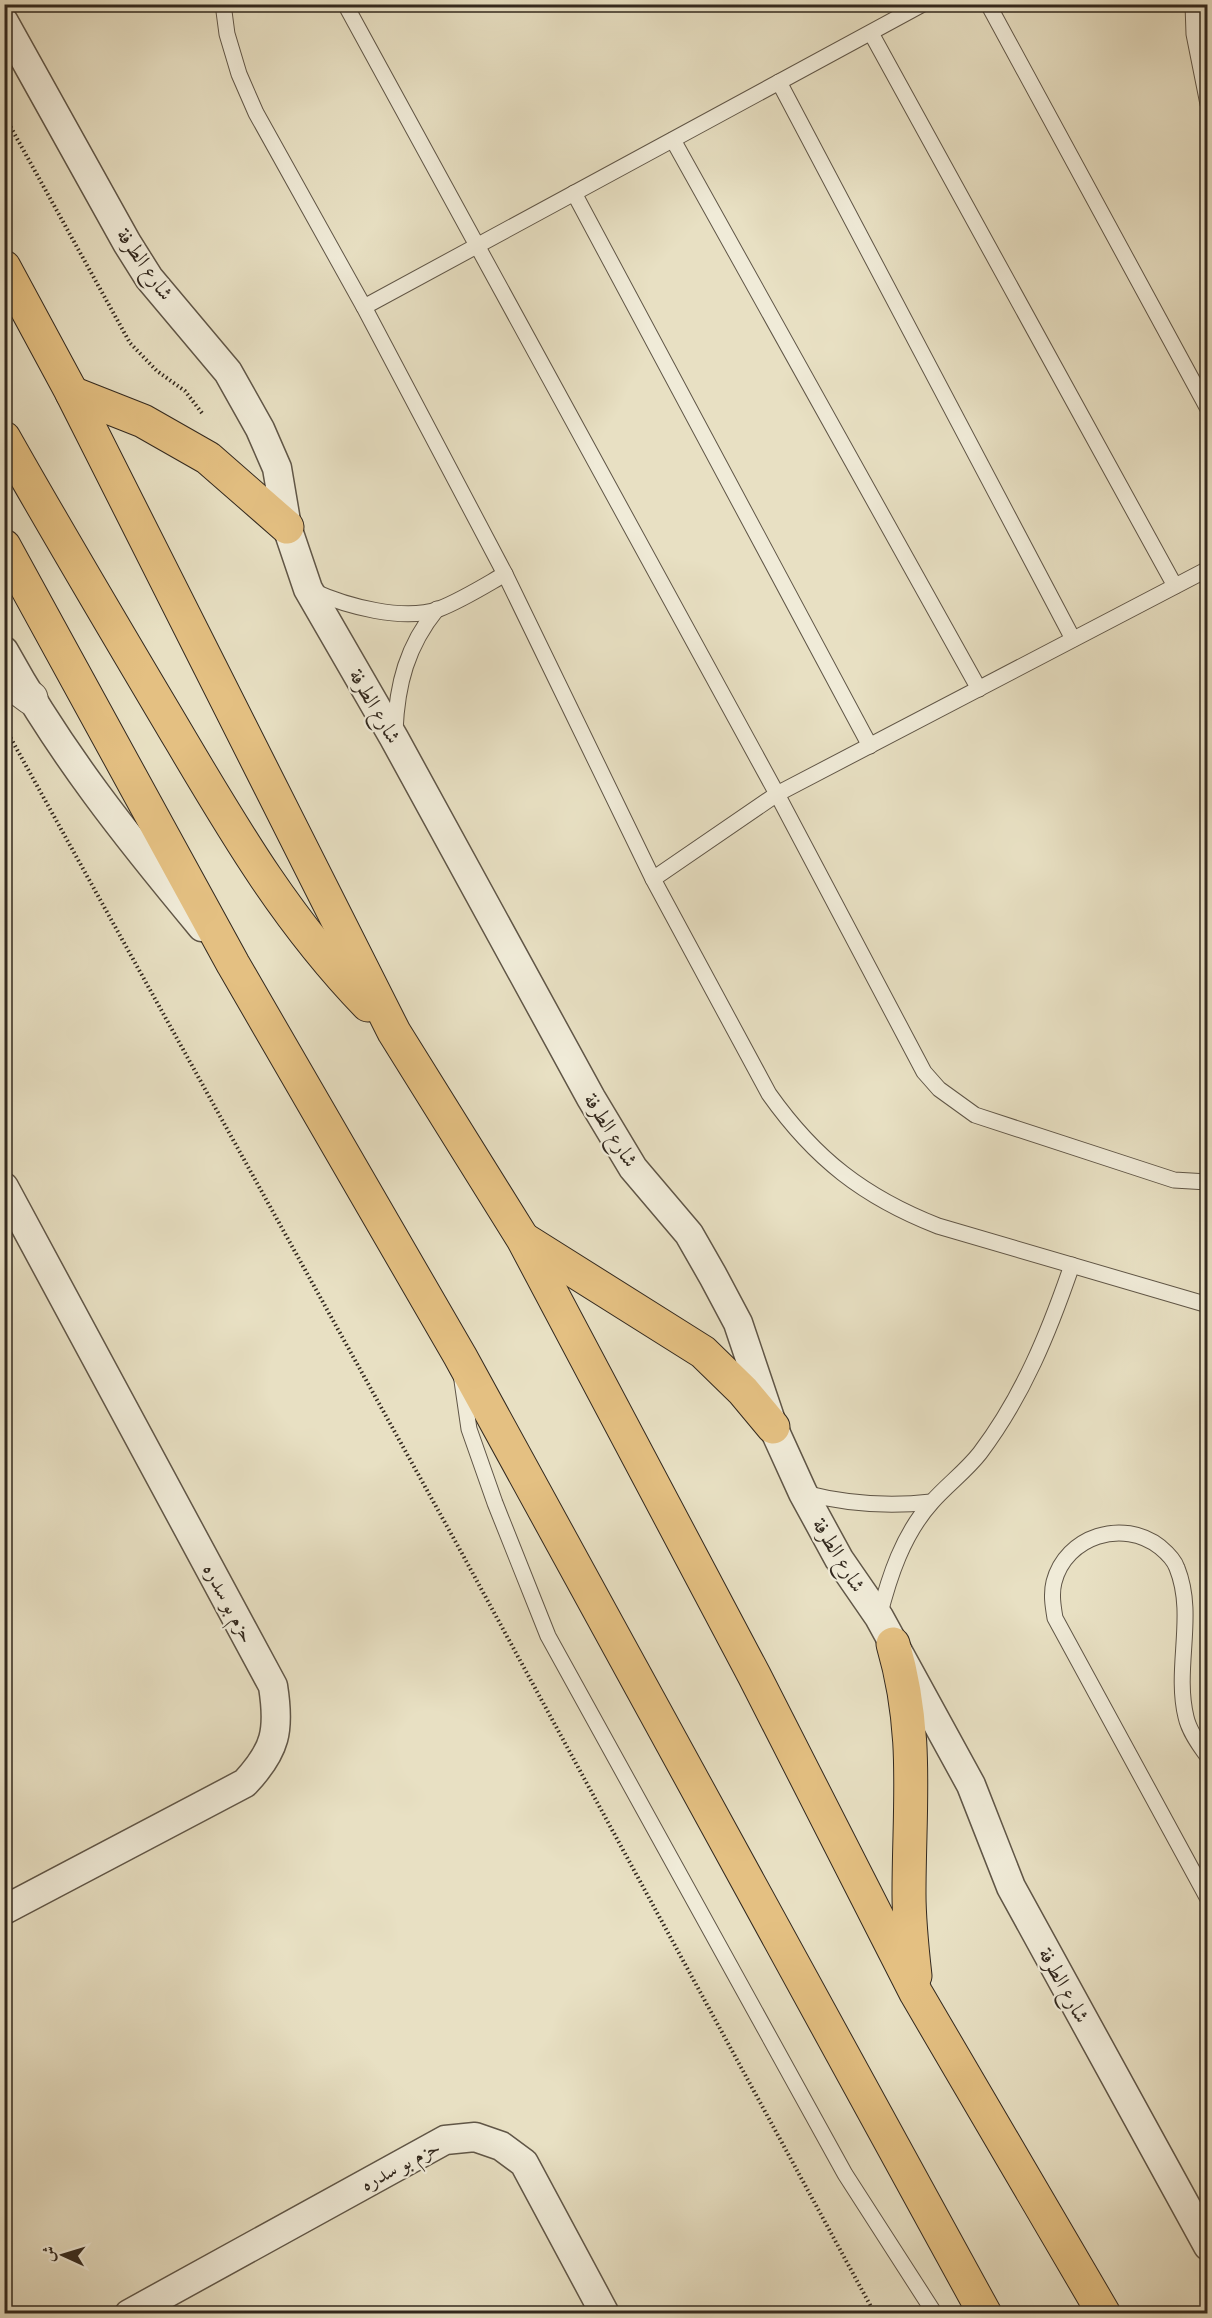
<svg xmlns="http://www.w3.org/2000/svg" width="1212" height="2318" font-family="'Gentium Book Plus',Amiri,serif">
<rect width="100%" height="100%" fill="#e8e0c3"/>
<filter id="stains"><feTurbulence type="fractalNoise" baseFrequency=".00333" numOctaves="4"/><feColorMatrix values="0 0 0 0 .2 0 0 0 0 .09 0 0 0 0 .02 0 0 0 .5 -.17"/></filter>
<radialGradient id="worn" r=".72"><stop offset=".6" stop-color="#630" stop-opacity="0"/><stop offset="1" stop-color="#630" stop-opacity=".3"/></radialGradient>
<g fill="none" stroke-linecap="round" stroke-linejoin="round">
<!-- service casing -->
<g stroke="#605647" stroke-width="17">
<g id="service">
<path d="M223,4L227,34L239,74L256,113L364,307L505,574L653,879L769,1094C815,1159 864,1197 938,1226L1208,1305"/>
<polyline points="345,4 777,794 924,1072 939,1089 975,1115 1174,1180 1208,1182"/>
<polyline points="988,4 1208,409"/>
<polyline points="1193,4 1194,34 1208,104"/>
<polyline points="871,33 1175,586"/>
<polyline points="779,82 1073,639"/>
<polyline points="673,140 979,689"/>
<polyline points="574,193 870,746"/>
<polyline points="364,307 923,4"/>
<path d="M313,591C346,606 404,622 439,609C462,600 484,586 505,574"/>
<path d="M395,731C397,684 407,646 437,609"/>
<polyline points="653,879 777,794 1208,569"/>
<polyline points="461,1374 469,1429 495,1503 548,1636 845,2174 935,2314"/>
<path d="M804,1493C847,1504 887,1507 931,1502"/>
<path d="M879,1617C889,1577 903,1534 932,1502C947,1485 966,1471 980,1453C1023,1396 1049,1332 1072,1265"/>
<path d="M1208,1757C1199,1745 1189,1731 1186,1717C1174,1668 1196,1615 1177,1568C1174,1559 1166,1552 1160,1547C1123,1518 1066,1536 1054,1582C1051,1594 1053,1606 1055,1618L1208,1899"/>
</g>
</g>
<!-- minor casing -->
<g stroke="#605647" stroke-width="31">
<g id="minor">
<polyline points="4,22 127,243 149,278 228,372 260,429 277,468 287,527 308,589 394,738 591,1098 633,1168 689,1234 713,1276 738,1323 773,1427 803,1493 839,1559 879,1617 971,1785 1011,1887 1208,2246"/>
<path d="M4,651C60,753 128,838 202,927"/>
<path d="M4,1187L273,1686C280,1730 276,1750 245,1783L4,1910"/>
<polyline points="129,2314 445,2140 475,2137 501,2146 524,2163 605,2314"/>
</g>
</g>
<!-- tertiary casing -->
<g stroke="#605647" stroke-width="35">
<polyline id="tertiary" points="4,678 31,698"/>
</g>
<!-- primary casing -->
<g stroke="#32281e" stroke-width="35">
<g id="primary">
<polyline points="4,267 72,393 394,1032 523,1239 754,1675 916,1993 1104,2314"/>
<polyline points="72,393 143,421 208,458 287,527"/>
<path d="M4,438C56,530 110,621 164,712C227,818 281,915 368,1005"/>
<polyline points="4,546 233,964 460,1356 985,2314"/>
<polyline points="525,1240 703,1352 743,1391 773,1427"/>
<path d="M893,1644C919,1733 909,1804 909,1894C909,1922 912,1949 915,1976"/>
</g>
</g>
<!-- path -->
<g stroke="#32281e" stroke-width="4" stroke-dasharray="1.5 3" stroke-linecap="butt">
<polyline points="4,115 130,343 157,371 185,391 202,413"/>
<polyline points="4,726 459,1548 875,2314"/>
</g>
<!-- service -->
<use href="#service" stroke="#f0ebd8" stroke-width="15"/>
<!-- minor -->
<use href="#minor" stroke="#f0ebd8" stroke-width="28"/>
<!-- tertiary -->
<use href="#tertiary" stroke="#f0ebd8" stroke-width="33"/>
<!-- primary -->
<use href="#primary" stroke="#e4c082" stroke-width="33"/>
</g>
<g text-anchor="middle" stroke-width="4.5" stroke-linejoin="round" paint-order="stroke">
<!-- street labels -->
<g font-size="21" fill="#32281e" stroke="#f0ebd8">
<text transform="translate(145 264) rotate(55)" y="7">شارع الطرفة</text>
<text transform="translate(375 706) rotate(60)" y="7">شارع الطرفة</text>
<text transform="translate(611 1130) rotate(58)" y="7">شارع الطرفة</text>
<text transform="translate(839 1555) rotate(59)" y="7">شارع الطرفة</text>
<text transform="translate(229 1603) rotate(62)" y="7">حزم بو سدره</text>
<text transform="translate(1064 1985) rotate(61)" y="7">شارع الطرفة</text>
<text transform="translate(400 2165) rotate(-28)" y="7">حزم بو سدره</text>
</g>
</g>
<!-- margin -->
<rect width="1212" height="2318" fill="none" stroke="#e8e0c3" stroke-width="24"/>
<rect x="6" y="6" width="1200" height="2306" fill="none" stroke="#32281e" stroke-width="3"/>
<rect x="12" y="12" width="1188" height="2294" fill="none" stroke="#32281e" stroke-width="1.5"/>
<!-- north arrow -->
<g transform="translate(63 2255) rotate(274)" stroke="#f0ebd8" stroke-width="4.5" paint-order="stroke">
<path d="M0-4.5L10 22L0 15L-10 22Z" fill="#32281e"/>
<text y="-9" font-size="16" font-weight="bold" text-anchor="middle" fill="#32281e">ش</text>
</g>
<rect width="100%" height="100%" filter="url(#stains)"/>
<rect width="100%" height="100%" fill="url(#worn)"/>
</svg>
